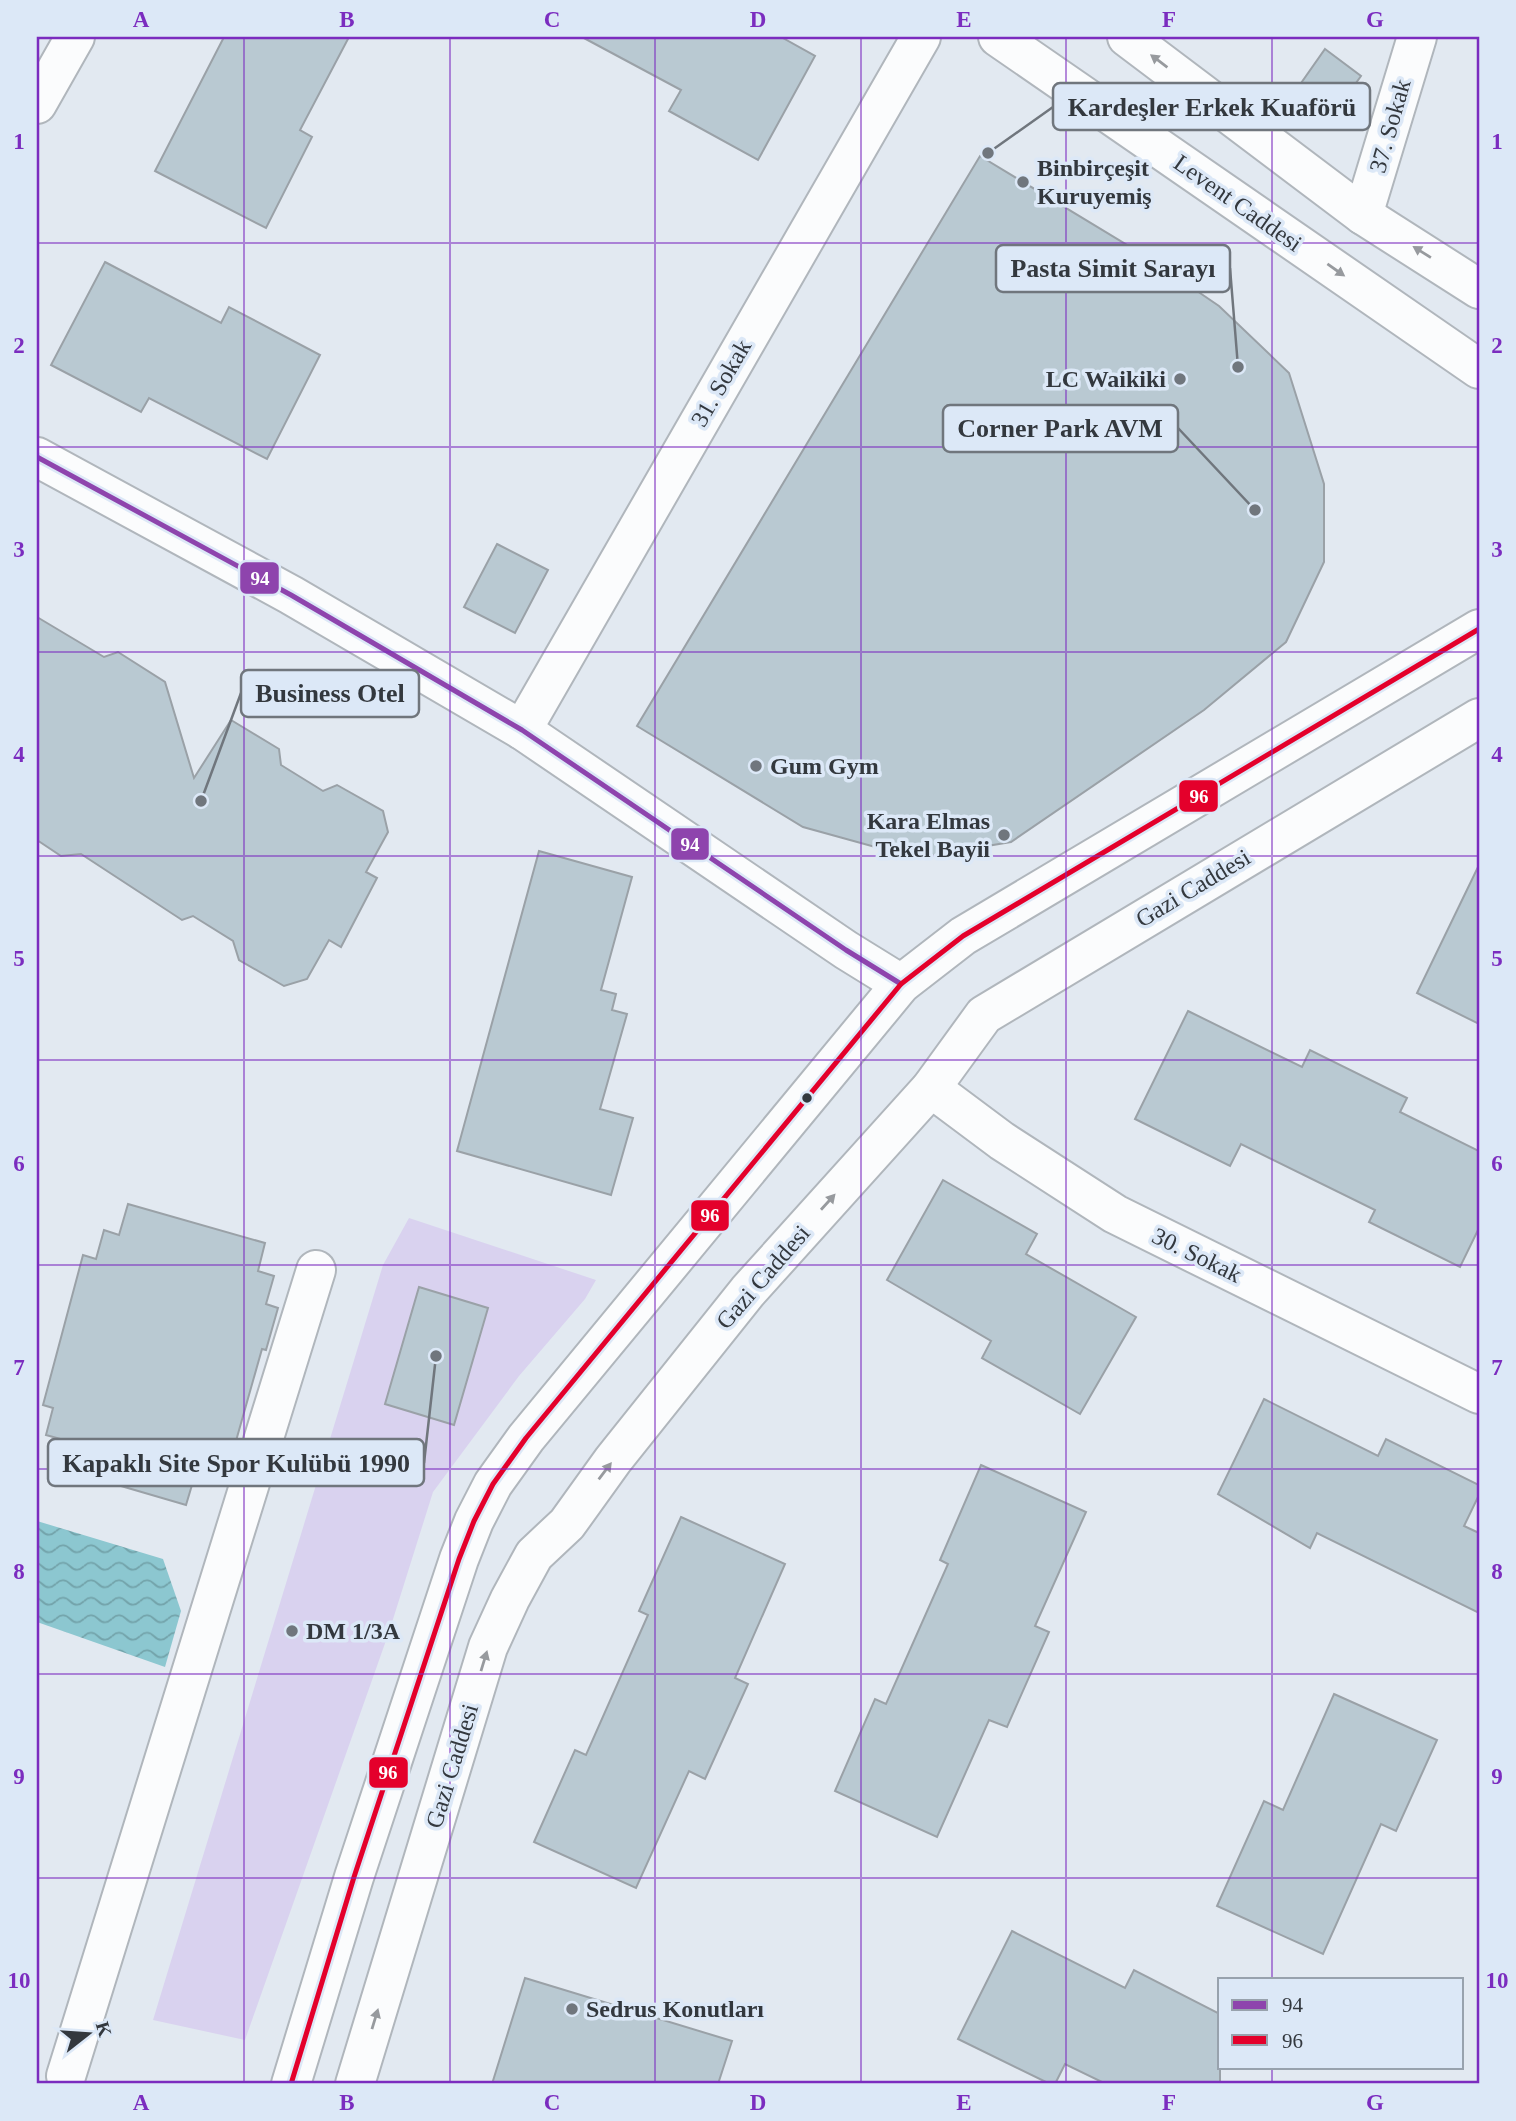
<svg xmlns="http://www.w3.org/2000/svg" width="1516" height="2121" font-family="'Times New Roman',serif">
<defs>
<pattern id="water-waves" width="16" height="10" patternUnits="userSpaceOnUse" patternTransform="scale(1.75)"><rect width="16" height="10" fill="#8cc7d0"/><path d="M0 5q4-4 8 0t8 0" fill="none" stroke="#73a3aa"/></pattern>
</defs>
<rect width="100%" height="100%" fill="#e2e9f1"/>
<!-- green -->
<polygon fill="#d9d2ef" points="409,1218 596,1280 585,1299 519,1376 433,1492 389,1632 245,2040 153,2020 383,1265"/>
<!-- water -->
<polygon fill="url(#water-waves)" points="37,1521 163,1559 181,1611 165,1667 37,1622"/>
<!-- building -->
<g fill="#b9c9d2" stroke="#9aa1a7" stroke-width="2">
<polygon points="224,37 349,37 300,130 312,137 266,228 155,171"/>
<polygon points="582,37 781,37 815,56 758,160 669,111 681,90"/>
<polygon points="1325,49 1361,76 1335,112 1299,86"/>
<polygon points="980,156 1147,257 1219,306 1289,373 1324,484 1324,562 1286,642 1204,710 1011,842 915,858 803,827 637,726"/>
<polygon points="105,262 221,323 229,307 320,355 267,459 149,398 141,412 51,365"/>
<polygon points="497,544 548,570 515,633 464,607"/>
<polygon points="37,617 104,657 118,652 165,682 194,778 231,720 279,749 281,765 323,791 337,785 383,811 388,832 366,872 377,878 341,947 329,940 307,979 284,986 239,960 233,941 193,916 182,920 81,854 61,856 37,840"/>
<polygon points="539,851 632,877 601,990 616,994 612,1010 627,1014 600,1109 633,1118 611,1195 457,1151"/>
<polygon points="1479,865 1479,1024 1417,993"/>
<polygon points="1188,1011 1302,1067 1310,1050 1407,1098 1400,1112 1479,1151 1479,1228 1460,1267 1369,1222 1375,1210 1241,1144 1230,1166 1135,1119"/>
<polygon points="943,1180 1037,1234 1026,1254 1136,1317 1080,1414 982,1358 991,1341 887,1280"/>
<polygon points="128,1204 265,1243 258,1271 274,1276 266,1304 278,1308 266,1350 262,1349 232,1455 220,1452 212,1480 195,1475 186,1505 56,1467 64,1440 46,1435 53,1408 43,1405 83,1255 96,1259 104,1230 119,1235"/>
<polygon points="419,1287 488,1308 454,1425 385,1404"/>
<polygon points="1264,1399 1378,1456 1386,1439 1479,1485 1479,1495 1464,1526 1479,1533 1479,1613 1317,1533 1310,1548 1218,1494"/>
<polygon points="981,1465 1086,1512 1035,1626 1049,1632 1007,1727 989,1720 937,1837 835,1791 875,1699 886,1704 948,1564 940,1560"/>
<polygon points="681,1517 785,1564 735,1678 748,1684 705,1779 689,1771 636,1888 534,1842 575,1750 586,1755 648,1615 639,1611"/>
<polygon points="1334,1694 1437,1740 1396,1831 1381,1824 1323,1954 1217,1906 1264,1801 1283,1810"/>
<polygon points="1012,1931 1125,1988 1134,1970 1220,2014 1220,2084 1106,2084 1065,2064 1055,2084 1050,2084 958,2039"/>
<polygon points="525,1978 732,2041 718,2084 492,2084"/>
</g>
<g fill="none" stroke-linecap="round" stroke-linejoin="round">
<!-- minor casing -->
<g stroke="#b0b6bc" stroke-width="42">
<g id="minor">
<polyline points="998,37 1479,369"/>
<polyline points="1127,37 1363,215 1479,289"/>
<polyline points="37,104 75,37"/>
<polyline points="1363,215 1417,37"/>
<polyline points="37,457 291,595 522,730 846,950 901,984"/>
<polyline points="522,730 921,37"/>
<polyline points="931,1088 1002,1141 1115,1214 1479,1394"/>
<polyline points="66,2076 316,1270"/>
<polyline points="291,2084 354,1877 459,1559 474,1521 493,1484 526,1438 901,984 963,936 1479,629"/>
<polyline points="355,2084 488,1647 510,1599 534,1555 567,1524 613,1460 748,1291 931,1088 984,1015 1479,718"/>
</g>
</g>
<!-- minor -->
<use href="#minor" stroke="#fbfcfd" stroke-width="38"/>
<!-- bus-1 casing -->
<g stroke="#dce8f7" stroke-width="10">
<polyline id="bus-1" points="37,457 291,595 522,730 846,950 901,984"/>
</g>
<!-- bus-2 casing -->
<g stroke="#dce8f7" stroke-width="10">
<polyline id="bus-2" points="291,2084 354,1877 459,1559 474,1521 493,1484 526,1438 901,984 963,936 1479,629"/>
</g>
<!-- bus-1 -->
<use href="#bus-1" stroke="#8e44ad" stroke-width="5"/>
<!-- bus-2 -->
<use href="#bus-2" stroke="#e4002b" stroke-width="5"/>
</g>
<!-- one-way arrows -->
<defs><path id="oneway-solid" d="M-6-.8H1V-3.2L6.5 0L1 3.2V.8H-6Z" transform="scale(1.75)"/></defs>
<g fill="#979a9e">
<use href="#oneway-solid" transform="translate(1159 61) rotate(-143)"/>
<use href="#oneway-solid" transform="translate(1422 252) rotate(-148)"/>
<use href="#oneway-solid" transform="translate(1336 270) rotate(35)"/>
<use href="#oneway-solid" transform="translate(828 1202) rotate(-48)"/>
<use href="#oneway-solid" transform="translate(605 1471) rotate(-53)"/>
<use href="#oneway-solid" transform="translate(484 1661) rotate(-73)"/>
<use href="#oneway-solid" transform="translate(375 2019) rotate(-73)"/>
</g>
<!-- grid -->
<path fill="none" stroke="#7b2cbf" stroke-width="2" stroke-opacity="0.55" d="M244,37V2084M450,37V2084M655,37V2084M861,37V2084M1066,37V2084M1272,37V1979M37,243H1479M37,447H1479M37,652H1479M37,856H1479M37,1060H1479M37,1265H1479M37,1469H1479M37,1674H1479M37,1878H1479M1272,2067V2084"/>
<!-- markers -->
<g fill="#70767d" stroke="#dce8f7" stroke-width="2.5">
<circle cx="1023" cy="182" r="7"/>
<circle cx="1180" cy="379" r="7"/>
<circle cx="756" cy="766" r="7"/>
<circle cx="1004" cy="835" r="7"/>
<circle cx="292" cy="1631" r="7"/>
<circle cx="572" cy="2009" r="7"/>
</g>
<circle fill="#33383e" stroke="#dce8f7" stroke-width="2.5" cx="807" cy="1098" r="6"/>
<g text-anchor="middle" stroke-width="7" stroke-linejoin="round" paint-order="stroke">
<!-- street labels -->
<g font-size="24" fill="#33383e" stroke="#dce8f7">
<text transform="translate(1390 126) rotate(-74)" y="8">37. Sokak</text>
<text transform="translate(1238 203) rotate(35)" y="8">Levent Caddesi</text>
<text transform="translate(721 383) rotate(-60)" y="8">31. Sokak</text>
<text transform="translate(1193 888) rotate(-31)" y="8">Gazi Caddesi</text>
<text transform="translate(1197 1255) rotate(26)" y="8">30. Sokak</text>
<text transform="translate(763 1277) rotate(-49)" y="8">Gazi Caddesi</text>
<text transform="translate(452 1766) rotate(-73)" y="8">Gazi Caddesi</text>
</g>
<!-- poi labels -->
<g font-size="24" font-weight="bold" fill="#33383e" stroke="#dce8f7" text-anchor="start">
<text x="1037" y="176">Binbirçeşit<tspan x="1037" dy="28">Kuruyemiş</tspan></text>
<text x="1166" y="387" text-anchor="end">LC Waikiki</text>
<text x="770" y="774">Gum Gym</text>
<text x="990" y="829" text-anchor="end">Kara Elmas<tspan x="990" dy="28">Tekel Bayii</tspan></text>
<text x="306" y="1639">DM 1/3A</text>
<text x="586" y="2017">Sedrus Konutları</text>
</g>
</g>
<!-- callouts -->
<path fill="none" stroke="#70767d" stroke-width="2.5" d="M988 153L1053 107M1238 367L1230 268M1255 510L1178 428M201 801L241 693M436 1356L424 1463"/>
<g fill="#70767d" stroke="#dce8f7" stroke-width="2.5">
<circle cx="988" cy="153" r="7"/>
<circle cx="1238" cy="367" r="7"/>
<circle cx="1255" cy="510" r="7"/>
<circle cx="201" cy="801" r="7"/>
<circle cx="436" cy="1356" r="7"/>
</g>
<g fill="#dce8f7" stroke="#70767d" stroke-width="2.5">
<rect x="1053" y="83" width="317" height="47" rx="7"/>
<rect x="996" y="245" width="234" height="47" rx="7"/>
<rect x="943" y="405" width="235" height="47" rx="7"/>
<rect x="241" y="670" width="178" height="47" rx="7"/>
<rect x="48" y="1439" width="376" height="47" rx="7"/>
</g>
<g font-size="26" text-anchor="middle" font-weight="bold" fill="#33383e">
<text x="1212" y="116">Kardeşler Erkek Kuaförü</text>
<text x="1113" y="277">Pasta Simit Sarayı</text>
<text x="1060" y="437">Corner Park AVM</text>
<text x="330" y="702">Business Otel</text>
<text x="236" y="1472">Kapaklı Site Spor Kulübü 1990</text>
</g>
<g stroke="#dce8f7" stroke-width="2.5">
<rect x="239" y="561" width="41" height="34" rx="7" fill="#8e44ad"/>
<rect x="1178" y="779" width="41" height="34" rx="7" fill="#e4002b"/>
<rect x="670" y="827" width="40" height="34" rx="7" fill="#8e44ad"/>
<rect x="690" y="1199" width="40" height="33" rx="7" fill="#e4002b"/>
<rect x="368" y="1756" width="41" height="33" rx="7" fill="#e4002b"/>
</g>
<g font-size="19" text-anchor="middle" font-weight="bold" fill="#fff">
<text x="260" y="585">94</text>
<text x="1199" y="803">96</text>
<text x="690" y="851">94</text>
<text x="710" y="1222">96</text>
<text x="388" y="1779">96</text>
</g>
<!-- border -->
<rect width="1516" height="2121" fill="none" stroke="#dce8f7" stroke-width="77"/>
<!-- legend -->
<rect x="1218" y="1978" width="245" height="91" fill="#dce8f7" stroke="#98a2ad" stroke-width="2"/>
<rect x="1232" y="2000" width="35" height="10" fill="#8e44ad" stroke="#98a2ad" stroke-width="2"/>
<text x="1282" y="2012" font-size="21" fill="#33383e">94</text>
<rect x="1232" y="2035" width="35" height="10" fill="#e4002b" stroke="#98a2ad" stroke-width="2"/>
<text x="1282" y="2048" font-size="21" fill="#33383e">96</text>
<!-- north arrow -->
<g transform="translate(88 2034) rotate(73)" stroke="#dce8f7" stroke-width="5" paint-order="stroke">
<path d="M0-5L12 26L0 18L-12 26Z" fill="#33383e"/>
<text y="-10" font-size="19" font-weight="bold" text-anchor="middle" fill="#33383e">K</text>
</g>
<rect x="38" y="38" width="1440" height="2044" fill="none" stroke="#7b2cbf" stroke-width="2.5"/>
<g font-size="23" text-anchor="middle" font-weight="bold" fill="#7b2cbf">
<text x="141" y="27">A</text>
<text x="347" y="27">B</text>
<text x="552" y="27">C</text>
<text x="758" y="27">D</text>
<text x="964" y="27">E</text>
<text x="1169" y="27">F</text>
<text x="1375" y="27">G</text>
<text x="19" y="149">1</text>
<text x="1497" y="149">1</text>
<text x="19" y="353">2</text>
<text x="1497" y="353">2</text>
<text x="19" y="557">3</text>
<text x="1497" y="557">3</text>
<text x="19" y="762">4</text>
<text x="1497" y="762">4</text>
<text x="19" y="966">5</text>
<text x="1497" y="966">5</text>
<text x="19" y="1171">6</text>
<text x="1497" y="1171">6</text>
<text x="19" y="1375">7</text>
<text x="1497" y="1375">7</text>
<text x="19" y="1579">8</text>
<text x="1497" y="1579">8</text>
<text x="19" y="1784">9</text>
<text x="1497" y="1784">9</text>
<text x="19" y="1988">10</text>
<text x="1497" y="1988">10</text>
<text x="141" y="2110">A</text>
<text x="347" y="2110">B</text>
<text x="552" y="2110">C</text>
<text x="758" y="2110">D</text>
<text x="964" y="2110">E</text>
<text x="1169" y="2110">F</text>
<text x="1375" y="2110">G</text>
</g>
</svg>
